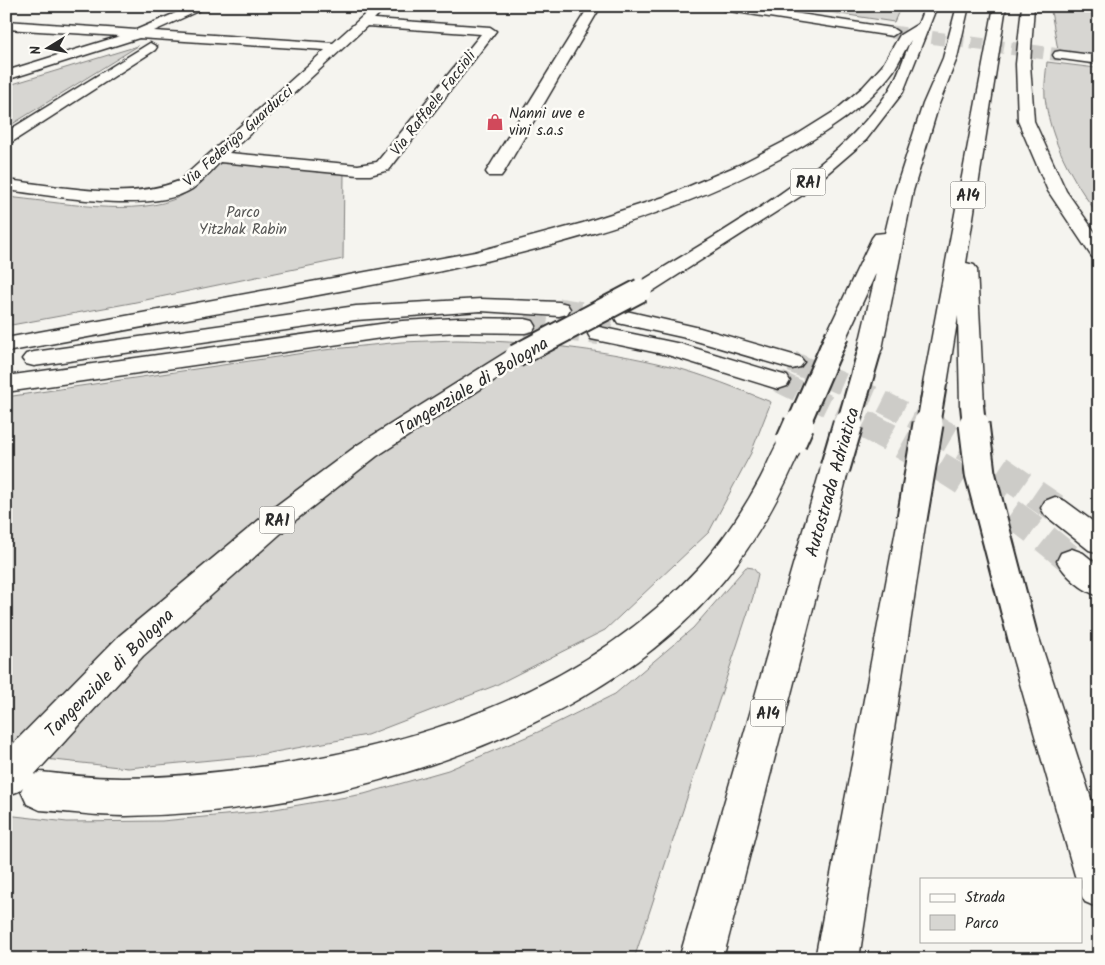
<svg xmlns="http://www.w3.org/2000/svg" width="1105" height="965" font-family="Kalam,sans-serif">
<rect width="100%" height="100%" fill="#f5f4ef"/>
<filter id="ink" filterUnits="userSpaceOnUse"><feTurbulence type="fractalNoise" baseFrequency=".02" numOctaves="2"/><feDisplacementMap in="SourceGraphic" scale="10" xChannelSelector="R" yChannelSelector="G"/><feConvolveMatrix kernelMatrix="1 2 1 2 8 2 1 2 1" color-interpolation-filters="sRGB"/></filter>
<g filter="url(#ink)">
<!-- green -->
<g fill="#d7d6d2" stroke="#81807e">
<polygon points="789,6 901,6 894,22"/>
<polygon points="1050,6 1099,6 1099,56 1058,50"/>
<polygon points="138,46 6,128 6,86"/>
<path d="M1047,62L1096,68L1099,84V216C1073,181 1050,141 1045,97C1044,86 1046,73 1047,62Z"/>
<path d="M214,160L344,173L343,259L131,303L6,326V197C54,201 139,219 181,196C193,190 203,178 213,169Z"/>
<path d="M456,340C527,341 601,349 670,366C705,375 738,389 771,402L751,453L709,532L605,630L494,686L367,735L253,756L128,768L45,759L6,750V397L324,350L401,342Z"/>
<polygon points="746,567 753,568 758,574 753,597 634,959 6,959 6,815 67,822 162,821 257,812 364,794 448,770 538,732 615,694 693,628"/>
</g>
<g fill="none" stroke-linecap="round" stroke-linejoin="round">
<!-- secondary-tunnel -->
<polyline stroke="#cdccc8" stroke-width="13" stroke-dasharray="13 7" stroke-linecap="butt" points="892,32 1060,55"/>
<!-- highway-tunnel-far1 -->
<g stroke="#cdccc8" stroke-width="22" stroke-dasharray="22 11" stroke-linecap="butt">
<polyline points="559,309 614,317"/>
<polyline points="525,326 599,334"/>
<polyline points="792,362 873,397 928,425"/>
<polyline points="778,381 867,425"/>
</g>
<!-- highway-tunnel -->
<g stroke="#cdccc8" stroke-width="29" stroke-dasharray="29 14" stroke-linecap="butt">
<path d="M864,424C937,462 1010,507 1072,561"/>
<polyline points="926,424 972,451 1055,508"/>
</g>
<!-- street casing -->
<g stroke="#2b2b2b" stroke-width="3">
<g id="street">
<path d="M192,6H209L154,31L333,43L373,7L377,6L383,10L374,19L490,27L496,31L389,170L370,175H358L220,162C211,171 202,182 192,189C151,215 53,195 6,190V180C62,186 125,202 179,181L325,50L139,38L6,80V71L120,36L6,29V21L136,30ZM367,26L481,34L377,162L358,165L229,153Z"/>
<polygon points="589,6 601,6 504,172 501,176 489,176 486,172"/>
<polygon points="150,43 157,47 155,50 12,142 6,144 6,132"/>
</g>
</g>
<!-- secondary casing -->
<g stroke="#2b2b2b" stroke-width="3">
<g id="secondary">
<polygon points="717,6 748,6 892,28 898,32 892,36 723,10"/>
<polygon points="1060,51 1099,56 1099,64 1055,58 1053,55 1055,52"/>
</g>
</g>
<!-- highway casing -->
<g stroke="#2b2b2b" stroke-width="3">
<g id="highway">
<path d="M925,6H937L903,92L866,140L801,196L648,294L641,296L634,294L630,290L634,286C717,233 832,175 888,92C898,77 904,56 911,40C905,49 900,60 894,70C881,88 862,105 845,118C699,224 477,266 302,298C203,316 105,334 6,352V338L475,252L583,223L664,197L739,165L795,136L835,111L863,87L882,66L900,35L918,24Z"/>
<polygon points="957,6 969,6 957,58 939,104 913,191 882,349 878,354 870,356 862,354 858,349 876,273 845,340 837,342 829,340 826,335 872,238 875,234 885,233 895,191 923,104 943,58"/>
<polygon points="994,6 1006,6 966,263 974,265 977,269 984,405 981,411 972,413 963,411 960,405 958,316 947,384 944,389 935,392 926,389 923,384"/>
<polygon points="1022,6 1034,6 1030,64 1034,121 1066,191 1099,238 1099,259 1092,257 1048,191 1018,121 1016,64"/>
<polygon points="481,299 559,302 567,304 570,309 567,314 559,316 481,311 356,320 34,366 26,364 22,359 26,354 34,352 356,306"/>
<polygon points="626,311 700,328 800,357 804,362 800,367 792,369 686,338 618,323 615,318 618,313"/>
<polygon points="458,318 525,319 533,321 536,326 533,331 525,333 458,332 402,335 6,392 6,376 402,321"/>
<polygon points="599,327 681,344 787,376 790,381 787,386 778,389 668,355 591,339 588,334 591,329"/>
<path d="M516,349L524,351L528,356L524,361L377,456L297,519L143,656L34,775L40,772C68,775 95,778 123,778C161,778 198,774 236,770C406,751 582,695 701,565C724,539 744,509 760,479C768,464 773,449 782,436L791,433L800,436L804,442C783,491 758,539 724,580C591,741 328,814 126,816C97,816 69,812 40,810L27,804L21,791L23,787L19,791L6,796V751L119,636L277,505L359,444L508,351Z"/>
<polygon points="835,458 845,461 849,468 723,959 679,959 821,468 825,461"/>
<polygon points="1055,497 1065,501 1099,526 1099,553 1089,550 1045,515 1041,508 1045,501"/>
<polygon points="912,508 922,511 926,519 859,959 815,959 898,519 902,511"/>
<path d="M1072,549L1083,553L1099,566V596C1083,591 1065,576 1057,561L1061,553Z"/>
<polygon points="1023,624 1035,628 1039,638 1099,823 1099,908 1085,902 1081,895 1081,879 1076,879 1007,638 1011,628"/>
</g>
</g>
<!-- street -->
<use href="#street" fill="#fdfcf7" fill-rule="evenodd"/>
<!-- secondary -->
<use href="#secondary" fill="#fdfcf7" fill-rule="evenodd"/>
<!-- highway -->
<use href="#highway" fill="#fdfcf7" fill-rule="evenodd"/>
<!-- highway-bridge-far1 casing -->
<g stroke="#2b2b2b" stroke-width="26" stroke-linecap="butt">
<g id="highway-bridge-far1">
<polyline points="516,356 641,290"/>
<polyline points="972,405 974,425"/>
<polyline points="798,425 837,335"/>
<polyline points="848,425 870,349"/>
<polyline points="928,425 935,384"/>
</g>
</g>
<!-- highway-bridge casing -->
<g stroke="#2b2b2b" stroke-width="33" stroke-linecap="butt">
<g id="highway-bridge">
<polyline points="974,424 980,473 1023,638"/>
<polyline points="791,442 799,424"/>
<polyline points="835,468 848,424"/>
<polyline points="912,519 928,424"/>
</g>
</g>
<!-- highway-bridge-far1 -->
<use href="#highway-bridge-far1" stroke="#fdfcf7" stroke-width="22"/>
<!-- highway-bridge -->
<use href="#highway-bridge" stroke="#fdfcf7" stroke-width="29"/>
</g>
</g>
<!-- icons -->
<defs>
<g id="shop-bare" transform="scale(1.35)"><path d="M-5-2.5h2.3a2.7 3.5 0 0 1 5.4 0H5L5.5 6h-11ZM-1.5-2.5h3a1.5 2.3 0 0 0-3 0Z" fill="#d1495b" stroke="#fdfcf7" stroke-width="2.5" paint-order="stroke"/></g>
</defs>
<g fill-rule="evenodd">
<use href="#shop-bare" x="495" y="122"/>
</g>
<g text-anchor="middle" stroke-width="5" stroke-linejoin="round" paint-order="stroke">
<!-- far-street labels -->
<g font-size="15" fill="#2b2b2b" stroke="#fdfcf7">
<text transform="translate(433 103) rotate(-52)" y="5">Via Raffaele Faccioli</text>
<text transform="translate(238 136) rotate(-42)" y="5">Via Federigo Guarducci</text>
</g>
<!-- far-poi labels -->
<g font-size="15" fill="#2b2b2b" stroke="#fdfcf7" text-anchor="start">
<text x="509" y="118">Nanni uve e<tspan x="509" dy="17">vini s.a.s</tspan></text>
</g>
<!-- far-park labels -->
<g font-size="15" fill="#565655" stroke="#fdfcf7">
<text x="243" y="217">Parco<tspan x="243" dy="17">Yitzhak Rabin</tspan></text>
</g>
<!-- shield labels -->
<g fill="#fdfcf7" stroke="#6a6a68" stroke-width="1">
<rect x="790.5" y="168.5" width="35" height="27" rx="4"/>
<rect x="950.5" y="181.5" width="35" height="27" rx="4"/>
<rect x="259.5" y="506.5" width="35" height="27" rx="4"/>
<rect x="750.5" y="699.5" width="35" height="27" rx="4"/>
</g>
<g font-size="16" font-weight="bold" fill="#2b2b2b">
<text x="808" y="188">RA1</text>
<text x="968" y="201">A14</text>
<text x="277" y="526">RA1</text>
<text x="768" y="719">A14</text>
</g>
<!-- street labels -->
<g font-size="18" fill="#2b2b2b" stroke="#fdfcf7">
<text transform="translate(472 386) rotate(-31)" y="6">Tangenziale di Bologna</text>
<text transform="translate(832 482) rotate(-74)" y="6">Autostrada Adriatica</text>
<text transform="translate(109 673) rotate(-45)" y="6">Tangenziale di Bologna</text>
</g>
</g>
<!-- margin -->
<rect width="1105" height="965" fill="none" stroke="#fdfcf7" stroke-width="25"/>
<rect x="12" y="12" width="1080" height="940" fill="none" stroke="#2b2b2b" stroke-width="2" filter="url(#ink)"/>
<!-- legend -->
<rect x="920" y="878" width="162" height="65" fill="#fdfcf7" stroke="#a9a8a5"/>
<rect x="930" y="894" width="25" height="8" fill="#fdfcf7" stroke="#a9a8a5"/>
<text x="965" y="902" font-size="15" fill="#2b2b2b">Strada</text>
<rect x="930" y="915" width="25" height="15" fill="#d7d6d2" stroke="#a9a8a5"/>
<text x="965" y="928" font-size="15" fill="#2b2b2b">Parco</text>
<!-- north arrow -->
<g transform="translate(48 48) rotate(260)" stroke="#fdfcf7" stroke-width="4" paint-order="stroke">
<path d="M0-4L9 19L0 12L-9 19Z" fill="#2b2b2b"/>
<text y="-8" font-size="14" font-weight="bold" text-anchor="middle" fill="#2b2b2b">N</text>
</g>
</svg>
